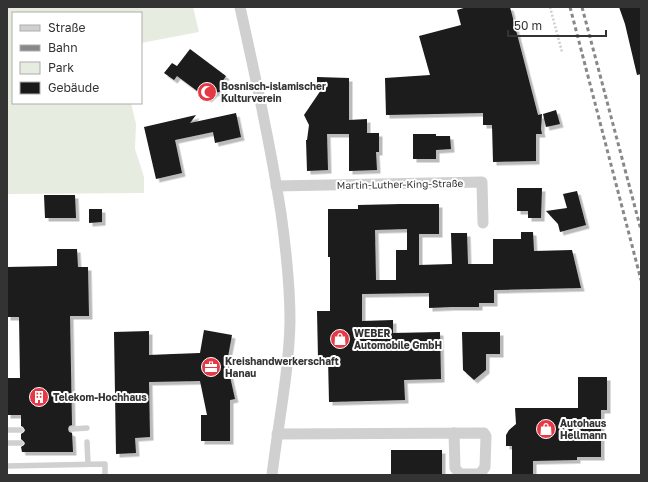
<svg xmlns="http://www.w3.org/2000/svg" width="648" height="482" font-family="'Golos Text',sans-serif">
<defs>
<filter id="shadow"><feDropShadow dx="3.5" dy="3.5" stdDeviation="0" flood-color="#0004"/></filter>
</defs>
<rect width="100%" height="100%" fill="#fff"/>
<!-- green -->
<polygon fill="#e6ecdf" points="7,7 193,7 199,32 141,43 141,13 13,13 13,103 131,103 136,124 135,149 144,177 144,193 7,194"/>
<!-- building -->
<g fill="#1a1a1a" fill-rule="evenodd" filter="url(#shadow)">
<polygon points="467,7 510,7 538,115 542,114 541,129 542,134 536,134 536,161 493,162 492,125 483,125 483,113 386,115 385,78 430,75 419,36 461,25 457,10"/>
<polygon points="619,7 641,7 641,74 637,75 625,24"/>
<polygon points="190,49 226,76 222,82 223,90 219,92 214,93 208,99 177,76 174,80 164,73 172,63 177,66"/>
<polygon points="317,77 349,78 349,120 367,119 367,133 379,133 379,152 376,152 377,170 349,171 349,134 327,134 328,170 307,171 306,140 307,140 309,125 304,115 321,90 317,86"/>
<polygon points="556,110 560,124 546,127 543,114"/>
<polygon points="236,113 241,137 215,143 213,132 175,140 182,173 156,179 144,127 196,115 190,123"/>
<polygon points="413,134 436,134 436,136 450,136 451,149 436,150 436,159 413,159"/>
<polygon points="517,188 542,188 541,218 528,218 528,211 517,211"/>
<polygon points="577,191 586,225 560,232 558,224 546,211 567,208 563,194"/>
<polygon points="44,195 75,195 76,218 45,218"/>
<path d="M401,204H439V234H419V265L452,264L451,233H467L468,264H493V239H521V232H533L534,251L572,250L581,288L494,290V303H479V307H451L429,308V293L362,294V321L393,320V333L440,332L441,379L404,380L405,400L329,402L328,358H318L317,311H330V257H328V209H358V205ZM407,229V250H396V280H376L375,230Z"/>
<polygon points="89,209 102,209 102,222 89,223"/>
<polygon points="57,249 77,249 78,267 88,267 89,316 70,316 72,425 69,426 68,429 69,432 72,433 73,452 22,452 21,447 24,445 25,443 21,439 21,434 24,432 25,430 23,427 21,426 21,415 7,415 7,378 20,378 19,317 7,317 7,267 57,266"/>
<polygon points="204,330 232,335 227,362 229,362 229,372 235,399 230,400 230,441 201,441 201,415 207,415 200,381 149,382 150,437 135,438 136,453 116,454 114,332 149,331 149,355 173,354 200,353"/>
<polygon points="462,332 500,332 500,354 486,354 486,370 474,380 463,370"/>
<polygon points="578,377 607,377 607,410 601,410 601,457 577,457 577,460 533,461 533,475 512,475 512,446 506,446 506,435 509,430 516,424 515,408 578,408"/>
<rect x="391" y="450" width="51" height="25"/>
</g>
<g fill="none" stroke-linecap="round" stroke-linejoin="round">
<!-- path -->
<g stroke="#cdcdcd" stroke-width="2.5" stroke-dasharray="2 2" stroke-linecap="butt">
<polyline points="550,7 562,52"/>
<polyline points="268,87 292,85"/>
</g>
<!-- lane -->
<g stroke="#d0d0d0" stroke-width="5.5">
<polyline points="72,429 87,428"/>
<polyline points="7,430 21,430"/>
<polyline points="87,442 88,464"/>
<polyline points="7,443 21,443"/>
<polyline points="7,466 105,464 105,475"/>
</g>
<!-- street -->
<g stroke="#d0d0d0" stroke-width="11">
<path d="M240,7C255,75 270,143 281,213C286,249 290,285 290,321C289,373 278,424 272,475"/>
<polyline points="276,186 482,182 483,223"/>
<polyline points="277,434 484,433 486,436 485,467 480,474 460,474 455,468 454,433"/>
</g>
<!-- rail -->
<g stroke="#888" stroke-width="3" stroke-dasharray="4 3" stroke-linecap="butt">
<polyline points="570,7 641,280"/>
<polyline points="582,7 641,230"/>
</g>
</g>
<!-- icons -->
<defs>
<g id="mosque-disc" transform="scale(1)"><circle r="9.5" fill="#e63946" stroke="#fff"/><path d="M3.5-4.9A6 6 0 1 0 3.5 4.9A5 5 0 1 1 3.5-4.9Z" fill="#fff"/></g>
<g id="shop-disc" transform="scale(1)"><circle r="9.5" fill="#e63946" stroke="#fff"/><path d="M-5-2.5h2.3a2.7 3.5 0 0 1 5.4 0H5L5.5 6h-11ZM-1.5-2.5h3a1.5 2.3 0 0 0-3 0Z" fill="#fff"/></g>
<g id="office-disc" transform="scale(1)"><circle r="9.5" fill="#e63946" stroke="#fff"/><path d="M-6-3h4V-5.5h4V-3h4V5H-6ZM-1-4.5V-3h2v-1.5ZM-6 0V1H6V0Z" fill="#fff"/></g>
<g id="building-disc" transform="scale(1)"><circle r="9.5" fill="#e63946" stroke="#fff"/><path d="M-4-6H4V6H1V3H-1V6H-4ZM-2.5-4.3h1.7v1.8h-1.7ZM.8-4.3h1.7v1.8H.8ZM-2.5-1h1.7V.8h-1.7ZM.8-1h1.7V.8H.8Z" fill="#fff"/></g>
</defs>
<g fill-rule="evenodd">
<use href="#mosque-disc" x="207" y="92"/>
<use href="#shop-disc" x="340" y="339"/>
<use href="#office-disc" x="211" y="367"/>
<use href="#building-disc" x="39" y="397"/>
<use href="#shop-disc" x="546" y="429"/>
</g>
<g text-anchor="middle" stroke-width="4" stroke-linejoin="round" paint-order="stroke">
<!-- poi labels -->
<g font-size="10" font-weight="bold" fill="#333" stroke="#fff" text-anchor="start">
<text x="221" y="90">Bosnisch-islamischer<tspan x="221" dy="12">Kulturverein</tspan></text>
<text x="354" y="337">WEBER<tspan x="354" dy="12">Automobile GmbH</tspan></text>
<text x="225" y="365">Kreishandwerkerschaft<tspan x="225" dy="12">Hanau</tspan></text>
<text x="53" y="401">Telekom-Hochhaus</text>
<text x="560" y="427">Autohaus<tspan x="560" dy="12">Hellmann</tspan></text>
</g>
<!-- street labels -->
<g font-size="10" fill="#333" stroke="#fff">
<text transform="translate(400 184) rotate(-1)" y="4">Martin-Luther-King-Straße</text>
</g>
</g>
<!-- border -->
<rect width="648" height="482" fill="none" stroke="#333333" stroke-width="16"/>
<!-- legend -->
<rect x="12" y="12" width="130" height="92" fill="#ffffff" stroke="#adadad"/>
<rect x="20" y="25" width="20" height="6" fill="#d0d0d0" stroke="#adadad"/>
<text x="48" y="32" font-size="12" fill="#333333">Straße</text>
<rect x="20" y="45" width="20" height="6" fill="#888888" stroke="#adadad"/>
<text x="48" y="52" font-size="12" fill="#333333">Bahn</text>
<rect x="20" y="62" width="20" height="12" fill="#e6ecdf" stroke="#adadad"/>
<text x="48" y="72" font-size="12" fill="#333333">Park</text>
<rect x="20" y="82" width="20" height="12" fill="#1a1a1a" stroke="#adadad"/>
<text x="48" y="92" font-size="12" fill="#333333">Gebäude</text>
<!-- scale -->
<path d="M508 30v6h98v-6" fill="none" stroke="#333333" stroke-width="2"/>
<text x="514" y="30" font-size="12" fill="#333333" stroke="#ffffff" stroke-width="3" paint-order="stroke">50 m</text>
</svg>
